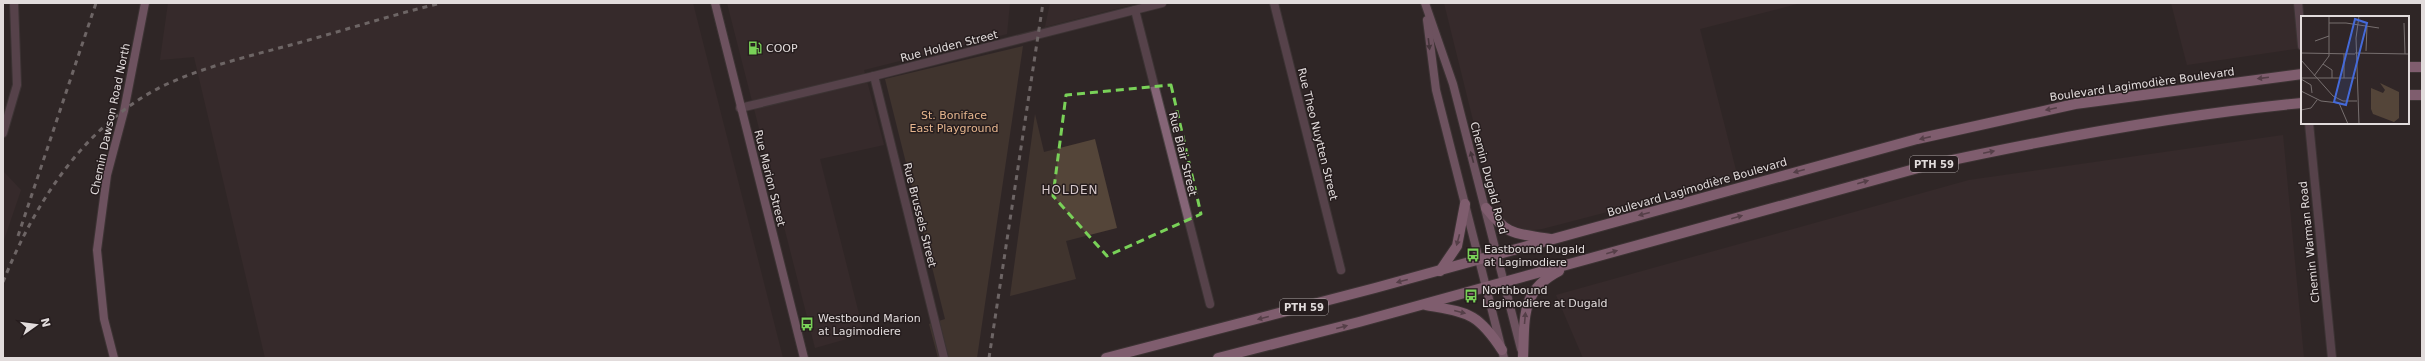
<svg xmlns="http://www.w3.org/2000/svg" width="2425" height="361" font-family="'DejaVu Sans',sans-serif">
<rect width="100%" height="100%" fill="#302627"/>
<!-- built -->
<g fill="#3f3031">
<polygon points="168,3 693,3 783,358 265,358 194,57 160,60"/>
<polygon points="727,3 1010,3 1007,34 864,70 884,145 820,159 864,334 815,348"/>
<polygon points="1050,3 1139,3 1045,27"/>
<polygon points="1444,3 1801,3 1700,29 1738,178 1542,229 1524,231 1511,227 1501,220 1494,205"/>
<polygon points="2171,3 2298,3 2302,48 2187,65"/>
<polygon points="2283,135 2304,358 1583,358 1556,295 1969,180"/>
<polygon points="3,171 21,190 3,243"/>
</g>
<!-- green -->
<g fill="#544539">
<polygon points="1023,46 977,358 938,358 929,324 945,319 885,79"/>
<polygon points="1035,114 1044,152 1095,139 1117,228 1066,241 1076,279 1010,296"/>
</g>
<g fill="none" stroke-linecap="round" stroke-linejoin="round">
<!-- street casing -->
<g stroke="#4c4344" stroke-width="10">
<g id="street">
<polyline points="1274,3 1341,270"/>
<polyline points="2298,3 2302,46"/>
<polyline points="1135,10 1210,304"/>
<polyline points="874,76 944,358"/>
<polyline points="740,108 874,76 1162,3"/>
<polyline points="2309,123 2332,358"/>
<polyline points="3,133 17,85 14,3"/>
</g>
</g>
<!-- secondary casing -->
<g stroke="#4c4344" stroke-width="10">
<g id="secondary">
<polyline points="715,3 804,358"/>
<polyline points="1425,3 1453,84 1521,349"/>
<polyline points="1427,20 1436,90 1504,358"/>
<polyline points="114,358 104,319 97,250 107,175 124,111 145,3"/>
</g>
</g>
<!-- primary casing -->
<g stroke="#4c4344" stroke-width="12">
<g id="primary">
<polyline points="2408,67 2422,67"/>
<polyline points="2408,95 2422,95"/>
<path d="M1486,208C1509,237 1516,233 1550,239"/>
<polyline points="1440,271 1457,246 1465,204"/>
<path d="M1426,305C1468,313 1477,312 1502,350"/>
<path d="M1523,357C1525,318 1520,291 1559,271"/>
<polyline points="1106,358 1375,288 1917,139 2075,104 2302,74"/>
<path d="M1218,358L1359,322L1929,165C2053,138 2176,115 2302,103"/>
</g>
</g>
<!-- street -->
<use href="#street" stroke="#856577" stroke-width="8"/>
<!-- secondary -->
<use href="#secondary" stroke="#b987a4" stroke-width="8"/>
<!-- primary -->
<use href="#primary" stroke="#e1a0c6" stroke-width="10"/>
<!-- rail -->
<g stroke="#b8b1b1" stroke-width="3" stroke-dasharray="5 5" stroke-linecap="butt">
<polyline points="18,236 96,3"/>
<path d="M3,282C35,202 86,122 167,84C209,65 254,55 298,43C345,30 392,15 441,3"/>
<polyline points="989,358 1043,3"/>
</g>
</g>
<!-- one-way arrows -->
<defs><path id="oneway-solid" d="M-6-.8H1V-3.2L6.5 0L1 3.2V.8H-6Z"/></defs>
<g fill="#614754">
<use href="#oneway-solid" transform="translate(1429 44) rotate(83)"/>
<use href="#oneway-solid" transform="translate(1472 157) rotate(-105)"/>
</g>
<g fill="#845e72">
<use href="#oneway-solid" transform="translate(2263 78) rotate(173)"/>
<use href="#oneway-solid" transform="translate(2051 109) rotate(168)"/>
<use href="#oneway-solid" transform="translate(1925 138) rotate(167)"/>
<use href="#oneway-solid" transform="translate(1989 152) rotate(-12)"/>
<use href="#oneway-solid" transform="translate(1799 171) rotate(165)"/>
<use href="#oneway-solid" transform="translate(1863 182) rotate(-16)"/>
<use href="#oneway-solid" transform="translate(1644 214) rotate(165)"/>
<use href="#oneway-solid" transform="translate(1737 217) rotate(-16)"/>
<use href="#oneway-solid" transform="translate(1458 240) rotate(105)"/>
<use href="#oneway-solid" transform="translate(1612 252) rotate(-16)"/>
<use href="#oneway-solid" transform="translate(1402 281) rotate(165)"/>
<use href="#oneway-solid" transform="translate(1460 312) rotate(14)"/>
<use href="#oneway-solid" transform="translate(1263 318) rotate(166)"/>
<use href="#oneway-solid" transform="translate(1525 318) rotate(-85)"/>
<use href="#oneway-solid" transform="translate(1342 327) rotate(-15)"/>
</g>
<!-- marked area -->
<path d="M0 0H2425V361H0ZM1171,85L1201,214L1107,256L1053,196L1066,95Z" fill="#302627" fill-opacity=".55" fill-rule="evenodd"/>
<path fill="none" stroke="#79d158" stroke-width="3" stroke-dasharray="8 5" stroke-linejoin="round" d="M1171,85L1201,214L1107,256L1053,196L1066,95Z"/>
<!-- icons -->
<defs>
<g id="fuel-bare" transform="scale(1.08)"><path d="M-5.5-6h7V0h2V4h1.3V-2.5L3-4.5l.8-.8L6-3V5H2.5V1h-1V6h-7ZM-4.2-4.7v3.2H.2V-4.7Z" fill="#79d158" stroke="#261d1e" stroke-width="2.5" paint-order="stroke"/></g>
<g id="bus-bare" transform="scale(1.08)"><path d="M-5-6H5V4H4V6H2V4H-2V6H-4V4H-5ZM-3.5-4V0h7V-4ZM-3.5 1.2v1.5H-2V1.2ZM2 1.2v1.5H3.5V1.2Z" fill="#79d158" stroke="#261d1e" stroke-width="2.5" paint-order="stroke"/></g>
</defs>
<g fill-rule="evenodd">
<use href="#fuel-bare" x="755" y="48"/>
<use href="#bus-bare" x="1473" y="255"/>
<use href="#bus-bare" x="1471" y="296"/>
<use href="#bus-bare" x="807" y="324"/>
</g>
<g text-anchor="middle" stroke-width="3" stroke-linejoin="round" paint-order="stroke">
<!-- shield labels -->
<g fill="#261d1e" stroke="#aaa3a3" stroke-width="1">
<rect x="1910" y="156" width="48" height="16" rx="3"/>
<rect x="1280" y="299" width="48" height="16" rx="3"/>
</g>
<g font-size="10" font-weight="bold" fill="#e2dcdc">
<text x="1934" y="168">PTH 59</text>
<text x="1304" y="311">PTH 59</text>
</g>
<!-- street labels -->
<g font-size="11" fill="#e2dcdc" stroke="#261d1e">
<text transform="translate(949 46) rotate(-14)" y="4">Rue Holden Street</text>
<text transform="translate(2142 84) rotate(-8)" y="4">Boulevard Lagimodière Boulevard</text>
<text transform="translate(110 119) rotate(-78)" y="4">Chemin Dawson Road North</text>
<text transform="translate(1318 134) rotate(76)" y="4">Rue Theo Nuytten Street</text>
<text transform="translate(1183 154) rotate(76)" y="4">Rue Blair Street</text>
<text transform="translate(770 178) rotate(76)" y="4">Rue Marion Street</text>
<text transform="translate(1489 178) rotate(75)" y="4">Chemin Dugald Road</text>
<text transform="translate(1697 187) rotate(-16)" y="4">Boulevard Lagimodière Boulevard</text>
<text transform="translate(920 215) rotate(76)" y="4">Rue Brussels Street</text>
<text transform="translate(2309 242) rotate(-96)" y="4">Chemin Warman Road</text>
</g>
<!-- poi labels -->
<g font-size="11" fill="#e2dcdc" stroke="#261d1e" text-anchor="start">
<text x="766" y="52">COOP</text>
<text x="1484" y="253">Eastbound Dugald<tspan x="1484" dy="13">at Lagimodiere</tspan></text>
<text x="1482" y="294">Northbound<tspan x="1482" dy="13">Lagimodiere at Dugald</tspan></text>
<text x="818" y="322">Westbound Marion<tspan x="818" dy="13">at Lagimodiere</tspan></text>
</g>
<!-- park labels -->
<g font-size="11" fill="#e6b68e" stroke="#261d1e">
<text x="954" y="119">St. Boniface<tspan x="954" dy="13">East Playground</tspan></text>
</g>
<!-- neighbourhood labels -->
<g font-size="12" letter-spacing="1" fill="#d7c9cb" stroke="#261d1e">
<text x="1070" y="194">HOLDEN</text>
</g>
</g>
<!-- overview -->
<g transform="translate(2301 16)">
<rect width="108" height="108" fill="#302627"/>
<path d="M79,67L98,76V102L93,106L72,98L70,93V72L82,77L84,74Z" fill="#544539"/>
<path fill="none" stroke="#776f6f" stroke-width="1" d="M58,0L55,22L58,108M28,7H45L78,12M103,7L104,38M14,25L28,20M65,35L66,10M0,37L54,38M54,37L108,38M43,38V62M0,44L32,80L42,85H56M22,48L31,54V62M13,60L28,40V0M0,62H55M0,63L10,69L11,77M0,75L20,85L38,87L47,108M0,94L10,92L16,84M0,108H15"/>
<path fill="#446ad9" fill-opacity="0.15" stroke="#446ad9" stroke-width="2" d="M54,3L66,7L45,89L33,86Z"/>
<rect width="108" height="108" fill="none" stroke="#e2dcdc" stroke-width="2"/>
</g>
<!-- border -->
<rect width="2425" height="361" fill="none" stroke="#e2dcdc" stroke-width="8"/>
<!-- north arrow -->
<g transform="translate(36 325) rotate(76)" stroke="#261d1e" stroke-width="3" paint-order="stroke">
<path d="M0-3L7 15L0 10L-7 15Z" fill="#e2dcdc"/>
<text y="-6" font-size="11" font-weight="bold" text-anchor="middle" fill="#e2dcdc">N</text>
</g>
</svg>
